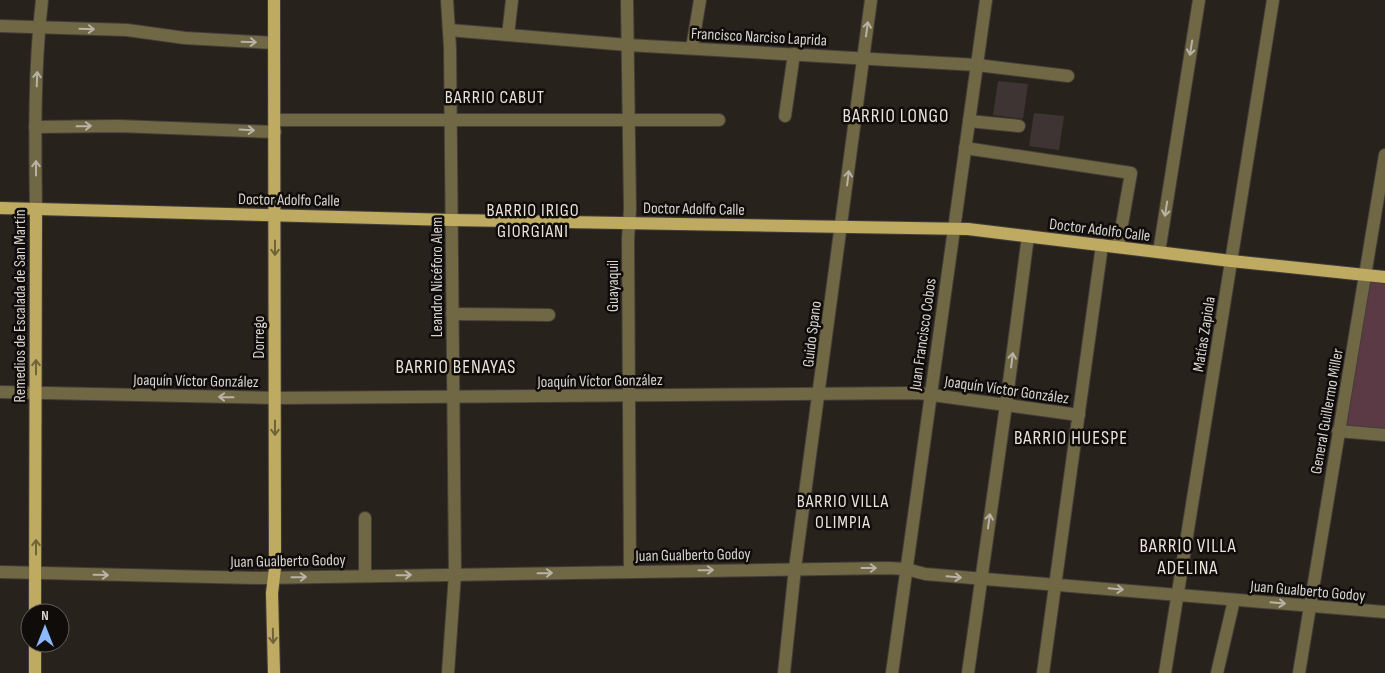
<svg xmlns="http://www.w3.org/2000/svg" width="1385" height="673" font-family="'Sofia Sans Condensed',sans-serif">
<rect width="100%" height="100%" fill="#28221d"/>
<!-- green -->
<polygon fill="#5b3945" points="1367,276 1385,278 1385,434 1340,430"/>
<!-- building -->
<g fill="#3d3433">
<polygon points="998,81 1028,84 1023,119 993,115"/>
<polygon points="1034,113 1064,116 1059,150 1029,146"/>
</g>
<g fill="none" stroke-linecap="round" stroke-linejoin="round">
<!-- minor casing -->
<g stroke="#443e3a" stroke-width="14">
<g id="minor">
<polyline points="447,0 450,48 455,574 448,673"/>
<polyline points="627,0 630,209 628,239 630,572"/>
<polyline points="0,26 127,30 185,38 274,43"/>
<polyline points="449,30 628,45 977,65 1068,76"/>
<polyline points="508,35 512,0"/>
<polyline points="692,48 700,0"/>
<polyline points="785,116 794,54"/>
<polyline points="275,120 719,120"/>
<polyline points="969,121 1019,126"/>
<polyline points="35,127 118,126 275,132"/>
<polyline points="965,148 1131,173 1118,247"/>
<path d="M36,209C35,139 34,69 42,0"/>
<polyline points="1159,252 1199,0"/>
<polyline points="452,314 549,315"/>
<polyline points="0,392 274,398 918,393 1079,415"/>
<polyline points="1338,431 1385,435"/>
<polyline points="365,518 365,575"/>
<polyline points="0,572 260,578 888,568 906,569 925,574 1385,612"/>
<polyline points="784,673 795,568 871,0"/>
<polyline points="892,673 986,0"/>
<polyline points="968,673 1006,405 1028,236"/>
<polyline points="1043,673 1102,245"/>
<polyline points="1165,673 1273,0"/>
<polyline points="1217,673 1234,600"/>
<polyline points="1299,673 1385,155"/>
</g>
</g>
<!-- major casing -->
<g stroke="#443e3a" stroke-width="14">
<g id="major">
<polyline points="0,208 452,220 968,229 1231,261 1385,277"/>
<polyline points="35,613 36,209"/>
<polyline points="35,673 35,643"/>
<polyline points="274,673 272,593 275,568 274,0"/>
</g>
</g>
<!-- minor -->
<use href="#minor" stroke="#706744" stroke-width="12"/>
<!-- major -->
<use href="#major" stroke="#beab61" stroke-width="12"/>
</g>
<!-- one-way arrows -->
<defs><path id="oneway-shaft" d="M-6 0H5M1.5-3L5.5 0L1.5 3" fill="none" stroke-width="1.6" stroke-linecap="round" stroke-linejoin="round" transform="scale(1.25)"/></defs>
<g stroke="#b8b3a6">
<use href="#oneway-shaft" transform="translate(87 29) rotate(2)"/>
<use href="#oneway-shaft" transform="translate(867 29) rotate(-82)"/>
<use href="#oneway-shaft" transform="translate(249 42) rotate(2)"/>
<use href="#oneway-shaft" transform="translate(1191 48) rotate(99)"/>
<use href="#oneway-shaft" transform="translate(37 79) rotate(-88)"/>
<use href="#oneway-shaft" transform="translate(84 126) rotate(-1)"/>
<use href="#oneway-shaft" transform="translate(247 130) rotate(3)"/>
<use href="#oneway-shaft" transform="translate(36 168) rotate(-90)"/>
<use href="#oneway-shaft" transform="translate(848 178) rotate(-83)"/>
<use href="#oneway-shaft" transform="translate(1166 209) rotate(99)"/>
<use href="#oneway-shaft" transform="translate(1012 360) rotate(-83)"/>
<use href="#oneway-shaft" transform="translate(226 397) rotate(-179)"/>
<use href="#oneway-shaft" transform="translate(989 521) rotate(-82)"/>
<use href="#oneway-shaft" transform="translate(869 568)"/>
<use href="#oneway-shaft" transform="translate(706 570) rotate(-1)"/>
<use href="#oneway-shaft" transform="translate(545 573) rotate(-1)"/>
<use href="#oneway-shaft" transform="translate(101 575) rotate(1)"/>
<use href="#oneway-shaft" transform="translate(404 575) rotate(-1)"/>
<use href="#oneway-shaft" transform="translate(299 577) rotate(-1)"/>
<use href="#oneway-shaft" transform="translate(954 577) rotate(5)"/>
<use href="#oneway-shaft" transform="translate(1116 589) rotate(5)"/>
<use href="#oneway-shaft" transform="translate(1278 603) rotate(5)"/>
</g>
<g stroke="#6f633a">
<use href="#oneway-shaft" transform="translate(275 248) rotate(90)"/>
<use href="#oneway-shaft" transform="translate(36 367) rotate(-90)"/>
<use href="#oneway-shaft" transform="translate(275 428) rotate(90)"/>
<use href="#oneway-shaft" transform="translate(36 547) rotate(-90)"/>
<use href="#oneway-shaft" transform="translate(273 636) rotate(89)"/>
</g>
<g text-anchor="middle" stroke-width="5" stroke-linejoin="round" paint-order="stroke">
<!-- street labels -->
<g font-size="16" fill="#d7d3d0" stroke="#0f0c0a">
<text transform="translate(759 36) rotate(3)" y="6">Francisco Narciso Laprida</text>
<text transform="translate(289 199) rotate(1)" y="6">Doctor Adolfo Calle</text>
<text transform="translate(694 208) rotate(1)" y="6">Doctor Adolfo Calle</text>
<text transform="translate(1100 229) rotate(7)" y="6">Doctor Adolfo Calle</text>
<text transform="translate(436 277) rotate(-90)" y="6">Leandro Nicéforo Alem</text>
<text transform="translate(612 286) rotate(-90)" y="6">Guayaquil</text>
<text transform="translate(19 306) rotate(-90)" y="6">Remedios de Escalada de San Martín</text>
<text transform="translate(811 334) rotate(-83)" y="6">Guido Spano</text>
<text transform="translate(922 334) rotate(-82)" y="6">Juan Francisco Cobos</text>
<text transform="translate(1203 334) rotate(-81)" y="6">Matías Zapiola</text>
<text transform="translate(258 337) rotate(-90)" y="6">Dorrego</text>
<text transform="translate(196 380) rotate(1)" y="6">Joaquín Víctor González</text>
<text transform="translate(600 380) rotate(-1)" y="6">Joaquín Víctor González</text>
<text transform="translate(1007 389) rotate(8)" y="6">Joaquín Víctor González</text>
<text transform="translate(1326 411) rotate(-80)" y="6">General Guillermo Miller</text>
<text transform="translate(693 554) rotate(-1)" y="6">Juan Gualberto Godoy</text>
<text transform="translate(288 560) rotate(-1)" y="6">Juan Gualberto Godoy</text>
<text transform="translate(1308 590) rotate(5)" y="6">Juan Gualberto Godoy</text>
</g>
<!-- neighbourhood labels -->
<g font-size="18" letter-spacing="1" fill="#ebe2db" stroke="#0f0c0a">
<text x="495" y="103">BARRIO CABUT</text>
<text x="533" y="216">BARRIO IRIGO<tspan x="533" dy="21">GIORGIANI</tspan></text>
<text x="843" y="507">BARRIO VILLA<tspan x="843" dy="21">OLIMPIA</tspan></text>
</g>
<!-- quarter labels -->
<g font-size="19" letter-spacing="1" fill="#ebe2db" stroke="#0f0c0a">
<text x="896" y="122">BARRIO LONGO</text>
<text x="456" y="373">BARRIO BENAYAS</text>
<text x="1071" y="444">BARRIO HUESPE</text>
<text x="1188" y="552">BARRIO VILLA<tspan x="1188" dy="22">ADELINA</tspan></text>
</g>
</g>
<!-- north arrow -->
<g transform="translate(45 628)"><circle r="24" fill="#0f0c0a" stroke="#5f5c59"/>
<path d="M0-4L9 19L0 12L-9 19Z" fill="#8db9fc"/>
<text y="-8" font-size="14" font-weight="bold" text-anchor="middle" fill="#d7d3d0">N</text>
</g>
</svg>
